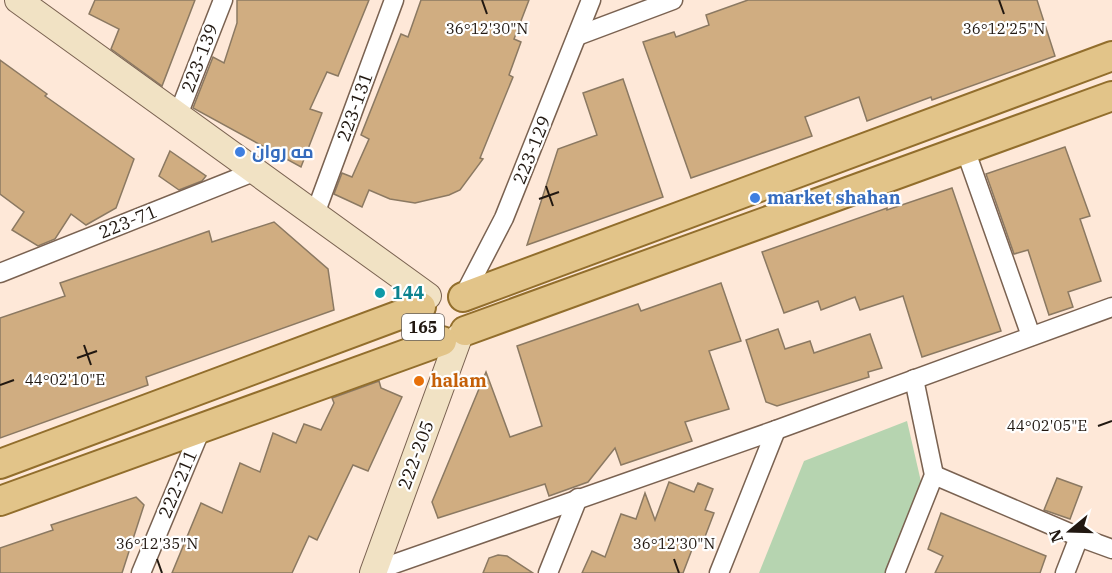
<svg xmlns="http://www.w3.org/2000/svg" width="1112" height="573" font-family="'IBM Plex Serif',Cairo,serif">
<rect width="100%" height="100%" fill="#fee8d8"/>
<!-- green -->
<polygon fill="#b6d4b0" points="907,421 922,486 888,573 759,573 804,461"/>
<!-- building -->
<g fill="#d0ad81" stroke="#8b7962" stroke-width="1.5">
<polygon points="95,0 195,0 162,86 111,49 119,29 89,14"/>
<polygon points="237,0 369,0 338,76 327,72 310,109 322,113 301,167 193,108 213,57 224,63 237,23"/>
<polygon points="421,0 529,0 514,39 521,42 509,75 513,77 480,158 483,159 460,190 449,195 415,203 390,199 369,190 362,207 334,194 342,173 352,177 369,139 361,135 401,34 408,37"/>
<polygon points="748,0 1037,0 1055,56 932,100 931,97 867,121 859,97 805,117 812,136 691,178 643,42 674,32 676,37 709,25 706,15"/>
<polygon points="0,60 47,94 45,96 134,159 116,208 86,225 71,214 55,239 38,246 12,230 24,212 0,194"/>
<polygon points="623,79 663,197 527,245 558,149 597,135 583,93"/>
<polygon points="1065,147 1090,216 1080,219 1101,281 1068,292 1073,307 1049,315 1028,250 1014,254 986,174"/>
<polygon points="170,151 206,176 202,181 179,190 159,176"/>
<polygon points="952,188 1001,331 922,357 903,296 860,310 855,297 821,310 818,301 784,313 762,252 887,208 887,210"/>
<polygon points="274,222 328,269 334,310 146,377 148,385 0,438 0,318 65,296 60,283 161,248 209,231 212,242"/>
<polygon points="721,283 741,341 709,351 729,409 685,422 692,441 621,465 615,448 588,482 549,496 545,484 438,518 432,502 486,372 510,437 542,426 517,346 638,304 641,311"/>
<polygon points="778,329 785,349 810,341 814,353 870,334 882,368 868,372 869,377 777,406 766,402 746,340"/>
<polygon points="379,381 381,388 402,397 368,471 353,465 317,540 309,536 292,573 172,573 201,503 222,513 240,463 260,472 273,433 296,443 304,424 321,430 334,403 332,398"/>
<polygon points="1057,478 1082,487 1070,519 1044,510"/>
<polygon points="669,482 694,492 698,483 713,489 705,510 714,513 703,542 696,539 683,573 582,573 592,551 605,557 621,514 636,519 645,493 655,520"/>
<polygon points="136,497 144,505 122,573 0,573 0,548 53,530 51,525"/>
<polygon points="941,513 1046,556 1040,573 935,573 943,556 928,549"/>
<polygon points="498,555 507,556 533,573 483,573 489,558"/>
</g>
<g fill="none" stroke-linecap="round" stroke-linejoin="round">
<!-- street casing -->
<g stroke="#7a6251" stroke-width="21">
<g id="street">
<polyline points="577,36 673,0"/>
<polyline points="178,115 223,0"/>
<polyline points="965,149 1031,336"/>
<polyline points="315,214 394,0"/>
<polyline points="0,273 256,171"/>
<polyline points="463,297 504,218 591,0"/>
<polyline points="934,475 1079,537 1112,549"/>
<polyline points="374,571 776,430 1112,307"/>
<polyline points="141,573 201,429"/>
<polyline points="548,573 578,498"/>
<polyline points="719,573 776,430"/>
<polyline points="895,573 934,475 914,379"/>
<polyline points="1065,573 1079,537"/>
</g>
</g>
<!-- secondary casing -->
<g stroke="#7a6251" stroke-width="28">
<g id="secondary">
<polyline points="18,0 428,296"/>
<polyline points="373,573 459,337"/>
</g>
</g>
<!-- primary casing -->
<g stroke="#926e2c" stroke-width="32">
<g id="primary">
<polyline points="463,297 1112,56"/>
<polyline points="465,331 1112,96"/>
<polyline points="0,464 421,307"/>
<polyline points="0,501 442,341"/>
</g>
</g>
<!-- street -->
<use href="#street" stroke="#fff" stroke-width="18"/>
<!-- secondary -->
<use href="#secondary" stroke="#f1e2c4" stroke-width="26"/>
<!-- primary -->
<use href="#primary" stroke="#e2c489" stroke-width="28"/>
</g>
<!-- ticks -->
<path fill="none" stroke="#211811" stroke-width="2" d="M482,0L487,14M999,0L1004,14M546,186L553,206M539,199L559,192M84,345L91,365M77,358L97,351M0,385L14,380M1098,426L1112,421M157,559L162,573M674,559L679,573"/>
<!-- markers -->
<g fill="#3f7fe0" stroke="#fff" stroke-width="2">
<circle cx="240" cy="152" r="6"/>
<circle cx="755" cy="198" r="6"/>
</g>
<circle fill="#0f9aa8" stroke="#fff" stroke-width="2" cx="380" cy="293" r="6"/>
<circle fill="#e8710a" stroke="#fff" stroke-width="2" cx="419" cy="381" r="6"/>
<g text-anchor="middle" stroke-width="4.5" stroke-linejoin="round" paint-order="stroke">
<!-- shield labels -->
<rect fill="#fff" stroke="#645d58" stroke-width="1.5" x="402" y="314" width="42" height="26" rx="4.5"/>
<g font-size="16" font-weight="bold" fill="#211811">
<text x="423" y="333">165</text>
</g>
<!-- street labels -->
<g font-size="18" fill="#211811" stroke="#fff">
<text transform="translate(200 58) rotate(-69)" y="6">223-139</text>
<text transform="translate(355 107) rotate(-70)" y="6">223-131</text>
<text transform="translate(532 150) rotate(-68)" y="6">223-129</text>
<text transform="translate(128 222) rotate(-22)" y="6">223-71</text>
<text transform="translate(416 455) rotate(-70)" y="6">222-205</text>
<text transform="translate(178 484) rotate(-67)" y="6">222-211</text>
</g>
<!-- shop labels -->
<g font-size="18" font-weight="bold" fill="#366cbe" stroke="#fff" text-anchor="start">
<text x="252" y="158">مه روان</text>
<text x="767" y="204">market shahan</text>
</g>
<!-- culture labels -->
<g font-size="18" font-weight="bold" fill="#0d838f" stroke="#fff" text-anchor="start">
<text x="392" y="299">144</text>
</g>
<!-- food labels -->
<g font-size="18" font-weight="bold" fill="#c56008" stroke="#fff" text-anchor="start">
<text x="431" y="387">halam</text>
</g>
</g>
<g font-size="15" text-anchor="middle" fill="#211811" stroke="#fff" stroke-width="4.5" stroke-linejoin="round" paint-order="stroke">
<text x="487" y="34">36°12'30"N</text>
<text x="1004" y="34">36°12'25"N</text>
<text x="65" y="385">44°02'10"E</text>
<text x="1047" y="431">44°02'05"E</text>
<text x="157" y="549">36°12'35"N</text>
<text x="674" y="549">36°12'30"N</text>
</g>
<!-- north arrow -->
<g transform="translate(1070 531) rotate(251)" stroke="#ffffff" stroke-width="4.5" paint-order="stroke">
<path d="M0-4.5L10 22L0 15L-10 22Z" fill="#211811"/>
<text y="-9" font-size="16" font-weight="bold" text-anchor="middle" fill="#211811">N</text>
</g>
</svg>
